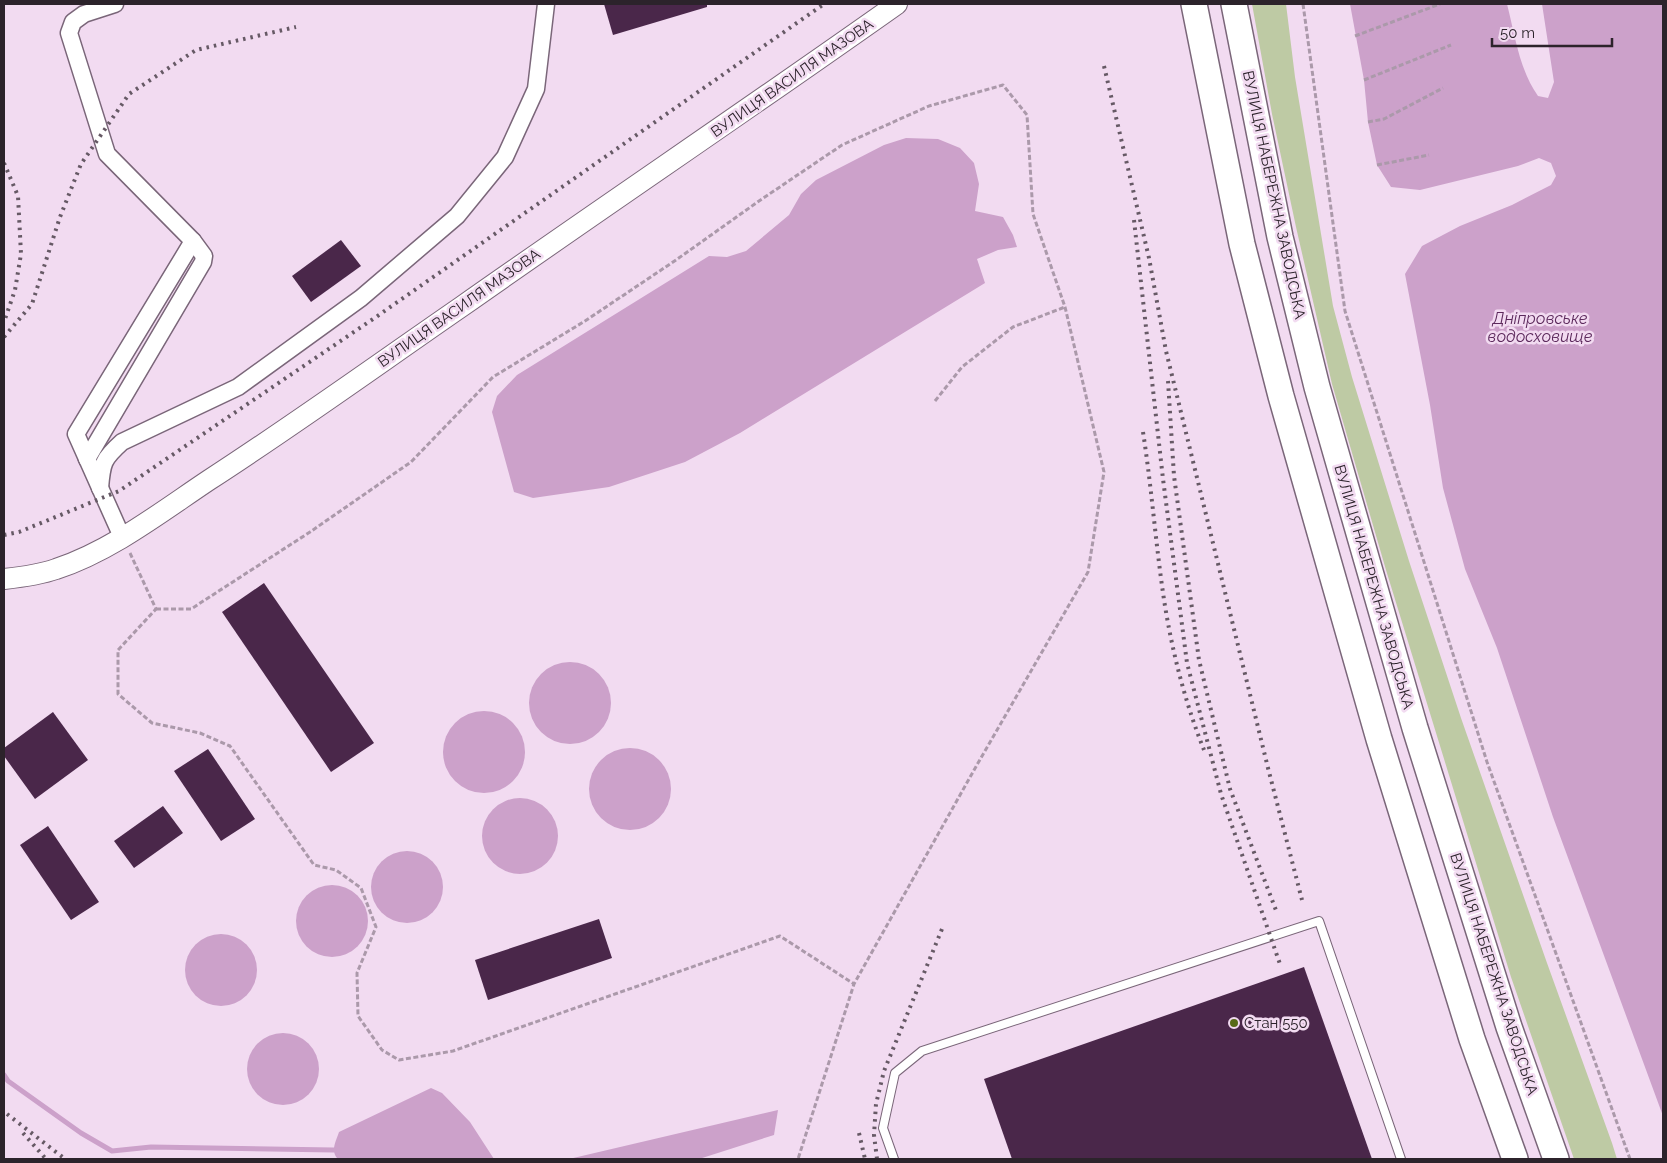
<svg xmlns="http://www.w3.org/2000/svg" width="1667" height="1163" font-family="Raleway,sans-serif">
<rect width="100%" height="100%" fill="#f2dbf1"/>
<!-- green -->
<polygon fill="#becaa4" points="1252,4 1286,4 1295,77 1333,306 1352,377 1409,561 1461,718 1547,963 1612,1143 1617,1159 1574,1159 1511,977 1386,570 1332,384 1296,227 1272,114"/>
<!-- water -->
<g fill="#cca1ca">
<path d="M1350,4H1507C1515,35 1519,69 1538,96L1548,98L1554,82L1542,4H1663V1116L1553,817L1497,648L1465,569L1443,488L1430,405L1405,274L1422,246L1460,226L1512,205L1551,185L1556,176L1551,163L1539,158L1518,166L1420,190L1391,187L1377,165L1368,122L1364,80Z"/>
<polygon points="906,138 938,139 960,148 974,163 979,184 975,211 1003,217 1013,235 1017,247 998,250 977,259 985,283 740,433 685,462 609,487 533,498 514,492 492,412 497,396 517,375 709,256 727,257 746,251 789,215 801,194 816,180 884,145"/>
<circle cx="570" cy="703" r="41"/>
<circle cx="484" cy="752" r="41"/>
<circle cx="630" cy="789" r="41"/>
<circle cx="520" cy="836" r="38"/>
<circle cx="407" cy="887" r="36"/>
<circle cx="332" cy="921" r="36"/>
<circle cx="221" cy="970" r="36"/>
<circle cx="283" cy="1069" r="36"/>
<path d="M431,1088L442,1093L470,1122L494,1159H338C330,1151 336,1141 339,1132Z"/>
<polygon points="778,1110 774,1135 699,1159 569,1159"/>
</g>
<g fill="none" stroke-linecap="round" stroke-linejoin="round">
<!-- stream -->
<polyline stroke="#cca1ca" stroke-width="5" points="4,1075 8,1081 81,1133 112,1151 151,1147 334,1150"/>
</g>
<!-- building -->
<g fill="#4a274a">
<polygon points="604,4 707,4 707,7 613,35"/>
<polygon points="341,240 361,266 311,302 292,276"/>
<polygon points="264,583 374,743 331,772 222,612"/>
<polygon points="53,712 88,760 35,799 4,756 4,748"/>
<polygon points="208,749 255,819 221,841 174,771"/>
<polygon points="163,806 183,833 134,868 114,841"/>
<polygon points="48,826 99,902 71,920 20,845"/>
<polygon points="599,919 612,958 488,1000 475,960"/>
<polygon points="1304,967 1372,1159 1012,1159 984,1079"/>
</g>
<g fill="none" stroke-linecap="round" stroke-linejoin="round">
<!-- service casing -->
<g stroke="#7a6679" stroke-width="10">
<polyline id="service" points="894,1159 883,1128 895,1073 922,1051 1319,921 1401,1159"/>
</g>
<!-- minor casing -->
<g stroke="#7a6679" stroke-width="19">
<g id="minor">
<polyline points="87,459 203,262 204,256 193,241 107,154 69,33 73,22 84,14 115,4"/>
<path d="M100,488C102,463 103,459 122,442L238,387L361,298L457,216L505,157L536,89L546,4"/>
<polyline points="122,537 76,434 193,241"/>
</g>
</g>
<!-- tertiary casing -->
<g stroke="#7a6679" stroke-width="22">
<path id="tertiary" d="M4,579C22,577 39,575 56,569C111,551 161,512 209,480C294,425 377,365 461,307C606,205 753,106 897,4"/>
</g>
<!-- primary casing -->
<g stroke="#7a6679" stroke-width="28">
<g id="primary">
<polyline points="1194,4 1242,244 1281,396 1379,739 1472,1039 1515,1159"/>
<polyline points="1234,4 1280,237 1317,387 1415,728 1509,1027 1556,1159"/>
</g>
</g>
<!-- path -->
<g stroke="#ab99aa" stroke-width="3" stroke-dasharray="5 2.5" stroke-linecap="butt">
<polyline points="1303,4 1345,311 1487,762 1630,1159"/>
<polyline points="1355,36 1440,4"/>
<polyline points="1364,80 1451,45"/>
<polyline points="1368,122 1384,119 1443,88"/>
<polyline points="1377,165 1429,155"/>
<polyline points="935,401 962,367 1013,327 1065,307"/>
<polyline points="130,553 156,609 118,650 118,694 152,723 200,733 230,746 314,865 336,870 361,888 376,927 357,973 358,1016 382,1050 399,1060 453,1051 780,936 854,984"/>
<polyline points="156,609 191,609 310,532 411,462 493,377 585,321 676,260 759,201 842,145 929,106 1003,85 1027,115 1033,214 1065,307 1104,472 1088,572 978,763 854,984 798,1159"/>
</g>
<!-- service -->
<use href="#service" stroke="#fff" stroke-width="8"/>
<!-- minor -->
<use href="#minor" stroke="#fff" stroke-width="16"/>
<!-- tertiary -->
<use href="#tertiary" stroke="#fff" stroke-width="20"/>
<!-- primary -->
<use href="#primary" stroke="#fff" stroke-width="25"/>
<!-- rail -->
<g stroke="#665965" stroke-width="4" stroke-dasharray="2.5 5" stroke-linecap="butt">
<polyline points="1104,66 1149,258 1166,351 1268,768 1302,900"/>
<polyline points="4,163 18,196 21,254 15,290 4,322"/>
<polyline points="1134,220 1163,479 1187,663 1221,794 1281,967"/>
<polyline points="4,337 32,304 60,217 81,164 129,94 196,50 296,27"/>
<polyline points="1168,381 1174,476 1199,660 1230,789 1277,913"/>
<path d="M1143,432C1152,490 1156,549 1165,606C1173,655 1186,705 1204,750"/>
<polyline points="4,535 19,532 119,491 376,317 824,4"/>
<polyline points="7,1114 65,1159"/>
<polyline points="23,1133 46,1159"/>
<polyline points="859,1133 865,1159"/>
<polyline points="877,1159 874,1135 876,1104 884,1071 942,929"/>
</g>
</g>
<!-- markers -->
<circle fill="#576a17" stroke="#f2dbf1" stroke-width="2" cx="1234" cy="1023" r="5"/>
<g text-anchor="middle" stroke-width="5" stroke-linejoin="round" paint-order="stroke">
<!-- street labels -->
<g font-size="15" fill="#2c232b" stroke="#f2dbf1">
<text transform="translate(792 78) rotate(-35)" y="5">ВУЛИЦЯ ВАСИЛЯ МАЗОВА</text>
<text transform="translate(1274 195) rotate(78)" y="5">ВУЛИЦЯ НАБЕРЕЖНА ЗАВОДСЬКА</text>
<text transform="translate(459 308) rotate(-35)" y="5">ВУЛИЦЯ ВАСИЛЯ МАЗОВА</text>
<text transform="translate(1374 587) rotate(74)" y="5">ВУЛИЦЯ НАБЕРЕЖНА ЗАВОДСЬКА</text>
<text transform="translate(1494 974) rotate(72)" y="5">ВУЛИЦЯ НАБЕРЕЖНА ЗАВОДСЬКА</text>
</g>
<!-- poi labels -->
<g font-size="15" fill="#2c232b" stroke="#f2dbf1" text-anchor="start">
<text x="1244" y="1028">Стан 550</text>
</g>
<!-- water labels -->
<g font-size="16" font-style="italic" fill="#5c295c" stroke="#f2dbf1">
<text x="1540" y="324">Дніпровське<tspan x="1540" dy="18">водосховище</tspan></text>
</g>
</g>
<!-- border -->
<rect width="1667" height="1163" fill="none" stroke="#2c232b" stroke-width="10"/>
<!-- scale -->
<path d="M1492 38v8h120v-8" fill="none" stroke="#2c232b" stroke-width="2.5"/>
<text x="1500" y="38" font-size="15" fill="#2c232b" stroke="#f2dbf1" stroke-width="4" paint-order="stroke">50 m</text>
</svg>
